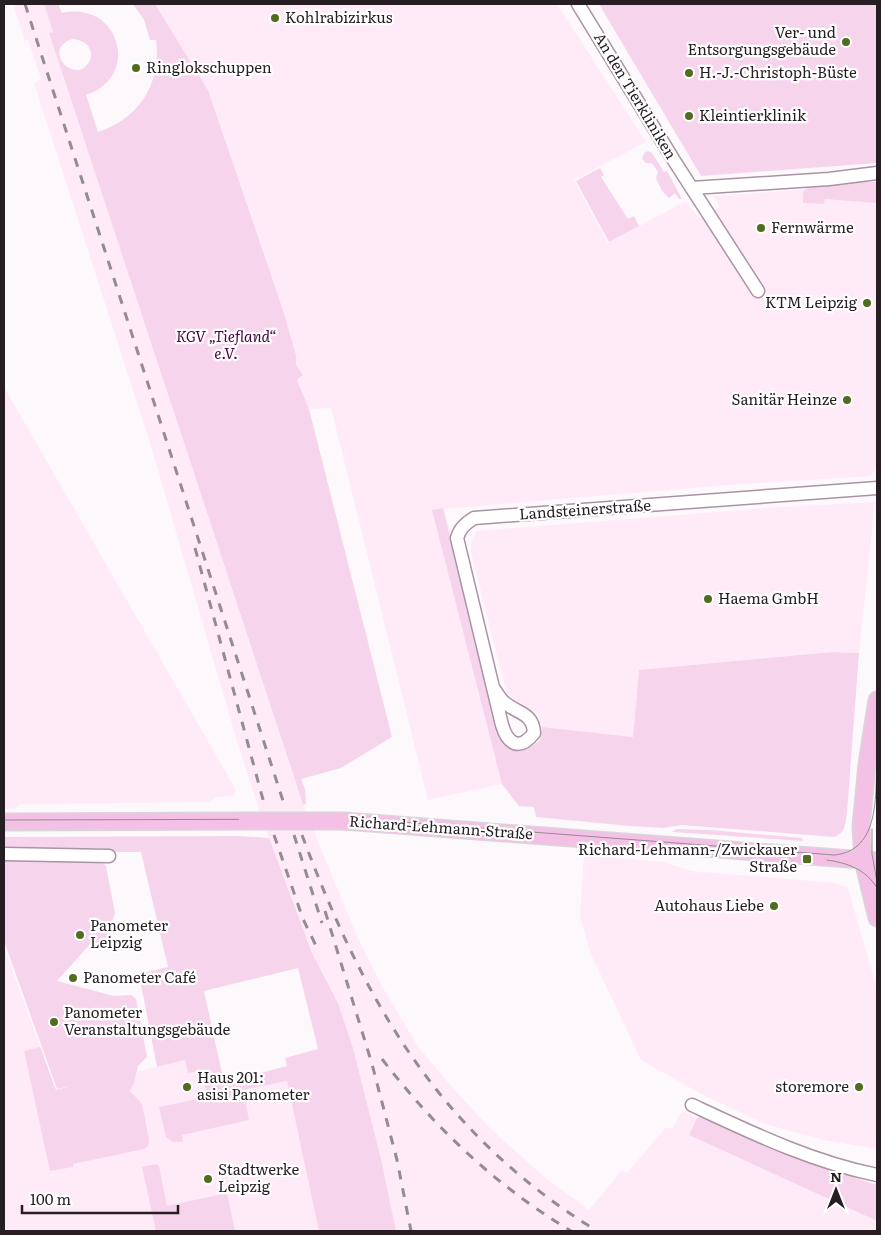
<svg xmlns="http://www.w3.org/2000/svg" width="881" height="1235" font-family="Literata,serif">
<rect width="100%" height="100%" fill="#fdf8fb"/>
<!-- built -->
<g fill="#ffebf8">
<polygon points="13,4 44,4 53,32 49,33 303,805 357,936 382,986 417,1045 450,1085 492,1130 543,1176 589,1210 622,1170 627,1173 666,1127 672,1129 682,1111 697,1118 689,1135 877,1221 877,1231 396,1231 382,1163 338,1003 312,953 276,860 257,803 236,738 151,446 34,83 41,79 28,40 25,41"/>
<polygon points="155,4 557,4 646,142 574,180 608,243 686,201 700,219 720,207 713,196 855,186 877,186 877,468 870,476 729,485 444,509 519,806 502,784 428,800 331,408 309,409 297,380 302,375 296,365 296,355 283,310 208,90"/>
<polygon points="4,387 236,790 233,796 216,797 209,802 19,804 14,809 4,809"/>
<polygon points="875,502 859,653 832,652 639,670 633,737 542,727 538,714 512,698 506,691 471,552 471,543 477,531 766,508"/>
<polygon points="584,855 663,862 692,871 835,883 848,888 877,989 877,1149 824,1140 765,1124 703,1095 641,1060 590,952 580,915"/>
<polygon points="4,947 56,1090 217,1053 224,1082 338,1054 378,1231 4,1231"/>
</g>
<!-- green -->
<g fill="#f6d5ec" fill-rule="evenodd">
<path d="M44,4H58L62,13C119,0 142,76 86,95L98,132C139,119 162,83 156,40H150L144,20L133,4H155L208,90L283,310L296,355V365L303,375L297,380L309,409L392,737L341,768L301,779L305,789L306,804L303,805L295,780L49,33L53,32ZM72,39C84,39 96,49 89,62C75,86 41,50 72,39Z"/>
<polygon points="599,4 877,4 877,163 701,176"/>
<polygon points="648,151 652,153 664,172 667,171 682,199 679,199 675,193 669,198 662,191 656,178 658,172 652,163 646,163 642,159 644,153"/>
<polygon points="600,168 604,175 601,177 628,219 634,216 639,226 609,242 576,181"/>
<polygon points="847,182 877,182 876,203 825,199 824,204 803,203 803,192 810,184"/>
<path d="M443,508L499,733L504,744L515,751L528,749L540,740L542,727L633,737L639,670L832,652L859,653L847,812C845,823 846,833 834,837L682,825L663,828L630,826L536,817L534,807L519,806L502,784L432,510Z"/>
<polygon points="677,829 711,830 802,838 803,841 672,832"/>
<path d="M237,836L269,838L312,953L338,1003L353,1048L382,1163L396,1231H319L287,1081L243,1090L249,1120L182,1135L183,1142H173L166,1137L159,1107L207,1097L202,1070L188,1073L185,1060L157,1067L139,974L168,967L141,852H113L101,848H4V837ZM298,968L318,1049L285,1058L287,1066L224,1082L204,991Z"/>
<polygon points="4,858 96,858 106,866 115,913 103,948 91,943 57,981 114,996 131,995 136,999 147,1057 138,1066 134,1083 130,1091 142,1104 149,1139 148,1146 144,1149 73,1164 73,1167 50,1171 24,1051 40,1047 56,1090 71,1086 57,1089 4,941"/>
<polygon points="704,1116 794,1155 870,1183 877,1184 877,1221 689,1135 697,1118"/>
<polygon points="156,1164 159,1166 167,1206 227,1193 235,1231 156,1231 142,1167"/>
</g>
<g fill="none" stroke-linecap="round" stroke-linejoin="round">
<!-- minor casing -->
<g stroke="#ab93a3" stroke-width="15">
<g id="minor">
<polyline points="578,4 673,159 758,291"/>
<polyline points="692,188 829,179 877,173"/>
<path d="M494,689C497,693 500,699 504,702C517,714 533,712 534,733C520,751 508,745 502,725L457,538C460,528 465,524 474,518L877,488"/>
<polyline points="4,854 109,856"/>
<path d="M692,1105C752,1133 812,1162 877,1175"/>
</g>
</g>
<!-- major casing -->
<g stroke="#d8d6d8" stroke-width="19">
<g id="major">
<polyline points="877,700 867,764 861,827 863,860 877,918"/>
<polyline points="344,821 877,861"/>
<polyline points="4,822 247,821"/>
</g>
</g>
<!-- minor -->
<use href="#minor" stroke="#fff" stroke-width="12"/>
<!-- major -->
<use href="#major" stroke="#f5c0e6" stroke-width="16"/>
<!-- tram -->
<g stroke="#938c90" stroke-width="1">
<path d="M4,820L361,819L834,855C881,851 875,793 877,759"/>
<polyline points="872,829 872,854 877,882"/>
<path d="M827,860C847,863 866,869 877,888"/>
</g>
<!-- rail -->
<g stroke="#938c90" stroke-width="3" stroke-dasharray="9 9" stroke-linecap="butt">
<polyline points="25,4 285,807"/>
<polyline points="195,548 265,807"/>
<polyline points="274,835 303,919 319,952"/>
<polyline points="294,835 322,923"/>
<path d="M302,835C365,1004 440,1134 597,1231"/>
<polyline points="325,911 372,1064 397,1160 411,1231"/>
<path d="M382,1059C436,1129 495,1185 571,1231"/>
</g>
<!-- major-bridge casing -->
<g stroke="#d8d6d8" stroke-width="19" stroke-linecap="butt">
<polyline id="major-bridge" points="247,821 344,821"/>
</g>
<!-- major-bridge -->
<use href="#major-bridge" stroke="#f5c0e6" stroke-width="16"/>
</g>
<!-- markers -->
<g fill="#4f6c1f" stroke="#fff" stroke-width="2">
<circle cx="275" cy="18" r="5"/>
<circle cx="846" cy="42" r="5"/>
<circle cx="136" cy="68" r="5"/>
<circle cx="689" cy="73" r="5"/>
<circle cx="689" cy="116" r="5"/>
<circle cx="761" cy="228" r="5"/>
<circle cx="867" cy="303" r="5"/>
<circle cx="847" cy="400" r="5"/>
<circle cx="708" cy="599" r="5"/>
<rect x="802" y="854" width="10" height="10" rx="2.5"/>
<circle cx="774" cy="906" r="5"/>
<circle cx="80" cy="935" r="5"/>
<circle cx="73" cy="978" r="5"/>
<circle cx="54" cy="1022" r="5"/>
<circle cx="187" cy="1087" r="5"/>
<circle cx="859" cy="1087" r="5"/>
<circle cx="208" cy="1179" r="5"/>
</g>
<g text-anchor="middle" stroke-width="4.5" stroke-linejoin="round" paint-order="stroke">
<!-- poi labels -->
<g font-size="15" fill="#271e24" stroke="#fff" text-anchor="start">
<text x="285" y="23">Kohlrabizirkus</text>
<text x="836" y="38" text-anchor="end">Ver- und<tspan x="836" dy="17">Entsorgungsgebäude</tspan></text>
<text x="146" y="73">Ringlokschuppen</text>
<text x="699" y="78">H.-J.-Christoph-Büste</text>
<text x="699" y="121">Kleintierklinik</text>
<text x="771" y="233">Fernwärme</text>
<text x="857" y="308" text-anchor="end">KTM Leipzig</text>
<text x="837" y="405" text-anchor="end">Sanitär Heinze</text>
<text x="718" y="604">Haema GmbH</text>
<text x="797" y="855" text-anchor="end">Richard-Lehmann-/Zwickauer<tspan x="797" dy="17">Straße</tspan></text>
<text x="764" y="911" text-anchor="end">Autohaus Liebe</text>
<text x="90" y="931">Panometer<tspan x="90" dy="17">Leipzig</tspan></text>
<text x="83" y="983">Panometer Café</text>
<text x="64" y="1018">Panometer<tspan x="64" dy="17">Veranstaltungsgebäude</tspan></text>
<text x="197" y="1083">Haus 201:<tspan x="197" dy="17">asisi Panometer</tspan></text>
<text x="849" y="1092" text-anchor="end">storemore</text>
<text x="218" y="1175">Stadtwerke<tspan x="218" dy="17">Leipzig</tspan></text>
</g>
<!-- street labels -->
<g font-size="15" fill="#271e24" stroke="#fff">
<text transform="translate(635 96) rotate(59)" y="5">An den Tierkliniken</text>
<text transform="translate(585 510) rotate(-4)" y="5">Landsteinerstraße</text>
<text transform="translate(441 828) rotate(4)" y="5">Richard-Lehmann-Straße</text>
</g>
<!-- park labels -->
<g font-size="15" font-style="italic" fill="#4e0040" stroke="#fff">
<text x="226" y="342">KGV „Tiefland“<tspan x="226" dy="17">e.V.</tspan></text>
</g>
</g>
<!-- border -->
<rect width="881" height="1235" fill="none" stroke="#271e24" stroke-width="10"/>
<!-- north arrow -->
<g transform="translate(836 1190)" stroke="#ffffff" stroke-width="4" paint-order="stroke">
<path d="M0-4L9 19L0 12L-9 19Z" fill="#271e24"/>
<text y="-8" font-size="14" font-weight="bold" text-anchor="middle" fill="#271e24">N</text>
</g>
<!-- scale -->
<path d="M22 1205v8h156v-8" fill="none" stroke="#271e24" stroke-width="2.5"/>
<text x="30" y="1205" font-size="15" fill="#271e24" stroke="#ffffff" stroke-width="4" paint-order="stroke">100 m</text>
</svg>
